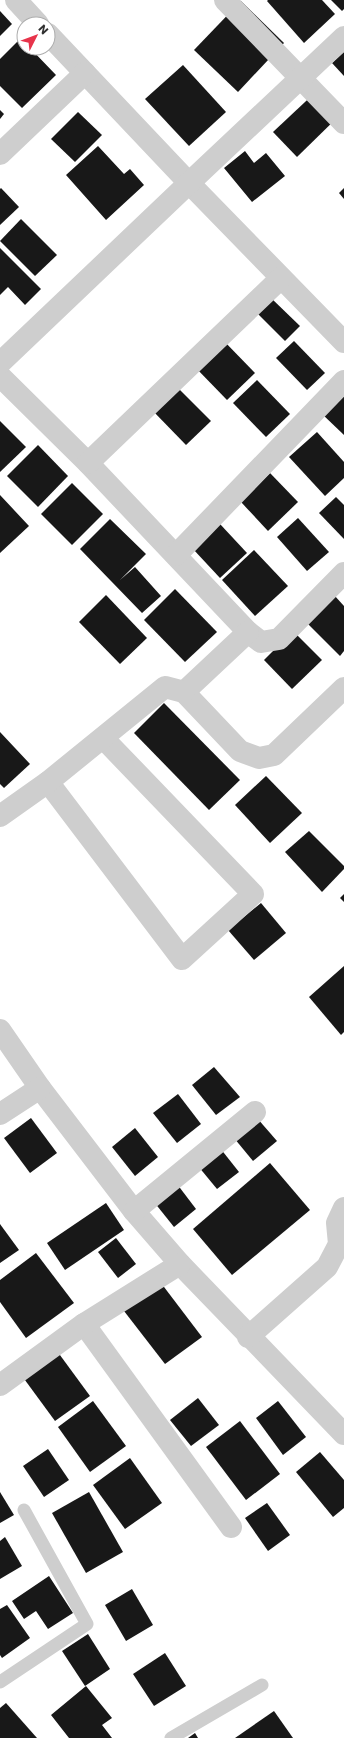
<svg xmlns="http://www.w3.org/2000/svg" width="344" height="1738" font-family="Poppins,sans-serif">
<rect width="100%" height="100%" fill="#fff"/>
<!-- building -->
<g fill="#181818">
<polygon points="268,0 322,0 335,14 304,43 267,1"/>
<polygon points="331,0 344,0 344,9 342,11"/>
<polygon points="241,1 284,43 238,92 194,50"/>
<polygon points="0,11 12,24 0,36"/>
<polygon points="21,38 24,41 24,48 30,48 56,75 22,108 0,86 0,59"/>
<polygon points="344,52 344,76 332,63"/>
<polygon points="183,65 226,112 189,146 145,99"/>
<polygon points="321,87 344,111 297,157 273,132"/>
<polygon points="0,110 4,114 0,119"/>
<polygon points="78,112 102,135 75,162 51,139"/>
<polygon points="98,146 124,174 130,169 144,185 106,220 66,175"/>
<polygon points="245,151 254,163 266,153 285,176 252,202 224,168"/>
<polygon points="1,188 19,207 0,225 0,189"/>
<polygon points="344,188 344,199 339,193"/>
<polygon points="21,219 57,255 35,276 0,241"/>
<polygon points="0,248 41,289 25,305 8,287 0,295"/>
<polygon points="270,297 300,326 285,341 256,312"/>
<polygon points="222,339 255,373 227,400 194,366"/>
<polygon points="294,341 325,373 307,390 276,358"/>
<polygon points="257,380 290,414 266,437 233,403"/>
<polygon points="176,386 211,421 186,445 152,410"/>
<polygon points="344,395 344,435 321,413"/>
<polygon points="0,421 26,447 0,472"/>
<polygon points="317,432 344,462 344,478 325,496 289,457"/>
<polygon points="38,445 68,476 38,507 7,476"/>
<polygon points="270,473 298,502 268,531 241,502"/>
<polygon points="72,483 103,514 72,545 41,514"/>
<polygon points="0,495 29,526 0,553"/>
<polygon points="336,497 344,505 344,539 319,513"/>
<polygon points="298,518 329,552 307,571 277,537"/>
<polygon points="110,519 146,554 120,580 135,567 161,596 142,613 80,549"/>
<polygon points="220,524 247,553 220,578 193,549"/>
<polygon points="254,550 288,586 255,616 222,580"/>
<polygon points="175,589 217,632 185,662 144,620"/>
<polygon points="106,595 147,638 120,664 79,622"/>
<polygon points="334,595 344,606 344,651 340,656 306,622"/>
<polygon points="293,631 322,660 292,689 264,660"/>
<polygon points="164,703 240,780 209,810 134,733"/>
<polygon points="0,732 30,764 4,788 0,784"/>
<polygon points="266,776 302,813 270,843 235,805"/>
<polygon points="309,831 344,866 344,869 322,892 285,852"/>
<polygon points="344,894 344,902 340,898"/>
<polygon points="261,903 286,933 254,960 228,930"/>
<polygon points="344,966 344,1032 341,1035 309,997"/>
<polygon points="214,1067 240,1097 216,1115 192,1085"/>
<polygon points="178,1094 201,1124 177,1143 153,1113"/>
<polygon points="31,1118 57,1153 30,1173 4,1138"/>
<polygon points="257,1118 277,1141 253,1161 234,1138"/>
<polygon points="135,1128 158,1157 135,1176 112,1147"/>
<polygon points="220,1148 239,1172 217,1189 198,1166"/>
<polygon points="270,1163 310,1210 232,1275 193,1229"/>
<polygon points="177,1184 196,1209 174,1227 154,1202"/>
<polygon points="106,1203 124,1230 65,1270 47,1243"/>
<polygon points="0,1224 19,1250 0,1263"/>
<polygon points="116,1238 136,1264 118,1278 98,1252"/>
<polygon points="36,1253 74,1303 26,1338 0,1302 0,1280"/>
<polygon points="161,1283 202,1337 165,1364 124,1311"/>
<polygon points="57,1351 90,1396 55,1421 22,1376"/>
<polygon points="198,1398 219,1425 191,1446 170,1420"/>
<polygon points="93,1401 126,1446 90,1472 58,1427"/>
<polygon points="278,1401 306,1437 283,1455 256,1418"/>
<polygon points="240,1421 280,1474 246,1500 206,1447"/>
<polygon points="48,1449 69,1480 44,1497 23,1466"/>
<polygon points="320,1452 344,1480 344,1508 333,1517 296,1472"/>
<polygon points="130,1458 162,1503 125,1529 93,1485"/>
<polygon points="0,1492 14,1515 0,1523"/>
<polygon points="89,1492 123,1552 86,1573 52,1513"/>
<polygon points="267,1503 290,1535 268,1551 245,1518"/>
<polygon points="5,1537 22,1566 0,1579 0,1541"/>
<polygon points="49,1576 73,1613 48,1629 36,1611 24,1619 12,1601"/>
<polygon points="132,1589 153,1625 126,1641 105,1605"/>
<polygon points="7,1605 30,1638 2,1658 0,1655 0,1609"/>
<polygon points="88,1634 110,1669 85,1686 62,1651"/>
<polygon points="165,1653 186,1686 154,1706 133,1674"/>
<polygon points="86,1686 112,1718 102,1725 112,1738 69,1738 51,1715"/>
<polygon points="6,1703 37,1738 0,1738 0,1708"/>
<polygon points="274,1711 293,1738 235,1738"/>
<polygon points="195,1733 198,1738 188,1738"/>
</g>
<g fill="none" stroke-linecap="round" stroke-linejoin="round">
<!-- service -->
<g stroke="#cecece" stroke-width="13">
<polyline points="0,1682 87,1624 24,1510"/>
<polyline points="171,1738 262,1685"/>
</g>
<!-- minor -->
<g stroke="#cecece" stroke-width="22">
<polyline points="16,0 38,24"/>
<polyline points="225,0 344,123"/>
<polyline points="48,34 189,183 344,342"/>
<polyline points="0,154 85,73"/>
<polyline points="0,376 88,463 248,632 261,642 279,639 344,573"/>
<polyline points="88,463 281,278"/>
<polyline points="176,555 344,381"/>
<polyline points="248,632 184,692 240,751 259,758 274,755 344,688"/>
<polyline points="48,782 182,959 253,894 104,739"/>
<polyline points="0,816 48,782 165,687 184,692"/>
<polyline points="0,1030 40,1088 134,1211 180,1264 344,1434"/>
<polyline points="0,1114 40,1088"/>
<polyline points="134,1211 255,1112"/>
<polyline points="84,1324 231,1527"/>
<polyline points="248,1337 327,1267 339,1244 337,1223 344,1208"/>
<polyline points="0,1385 84,1324 180,1264"/>
</g>
<!-- tertiary -->
<polyline stroke="#cecece" stroke-width="22" points="0,363 189,183 344,37"/>
</g>
<!-- north arrow -->
<g transform="translate(36 36) rotate(48)"><circle r="19" fill="#ffffff" stroke="#adadad"/>
<path d="M0-3L7 15L0 10L-7 15Z" fill="#e7344b"/>
<text y="-6" font-size="11" font-weight="bold" text-anchor="middle" fill="#313131">N</text>
</g>
</svg>
